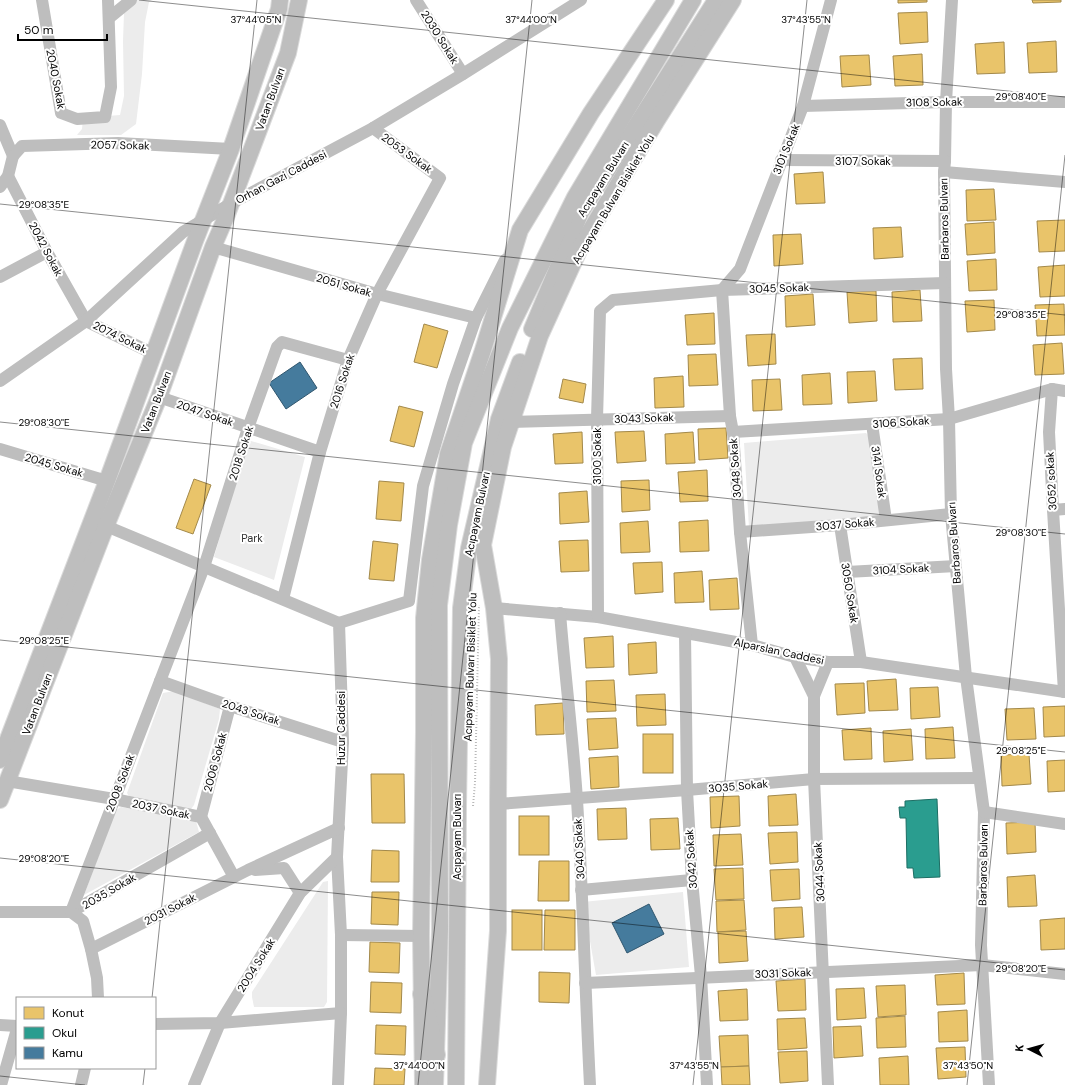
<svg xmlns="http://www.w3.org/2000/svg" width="1065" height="1085" font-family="'DM Sans',sans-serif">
<rect width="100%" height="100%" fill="#fff"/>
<!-- green -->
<g fill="#ececec">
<polygon points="134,0 152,0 149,2 145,22 142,74 136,124 121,135 77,135 82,129 83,118 120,115 124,96 123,41 124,13"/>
<polygon points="866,433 870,437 881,517 749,528 744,443"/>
<polygon points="248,440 305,457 274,580 214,557"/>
<polygon points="174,691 220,709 219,719 194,805 191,809 130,798 127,793 163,693"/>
<polygon points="121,807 196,821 199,832 84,895 116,810"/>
<polygon points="328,881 327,1002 324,1007 254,1007 252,997 252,992 323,882"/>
<polygon points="683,892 689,967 596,975 583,902"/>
</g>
<!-- homes -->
<g fill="#e9c46a" stroke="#a3894a">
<polygon points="898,0 927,0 927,2 898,3"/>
<polygon points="1032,0 1061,0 1061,2 1033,3"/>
<polygon points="927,12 928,42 900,44 898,13"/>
<polygon points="1056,41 1057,72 1029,73 1027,43"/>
<polygon points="1004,42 1005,73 977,74 975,44"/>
<polygon points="922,54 923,85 895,86 893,56"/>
<polygon points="869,55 871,85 842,87 840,56"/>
<polygon points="823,172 825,203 796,204 794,174"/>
<polygon points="994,189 996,220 967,221 966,190"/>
<polygon points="1065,220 1065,251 1039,252 1037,221"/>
<polygon points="994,222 995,253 967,255 965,224"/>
<polygon points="901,227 903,257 874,259 873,228"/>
<polygon points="801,234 803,264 774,266 773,235"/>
<polygon points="996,259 997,290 969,291 967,261"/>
<polygon points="1065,265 1065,296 1040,297 1038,267"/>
<polygon points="920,290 922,321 893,322 892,292"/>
<polygon points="876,291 877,321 849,323 847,292"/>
<polygon points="813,294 815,325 786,327 785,296"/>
<polygon points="994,300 995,330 967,332 965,301"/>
<polygon points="1064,304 1065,335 1037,336 1035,305"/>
<polygon points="714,313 715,344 687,345 685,315"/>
<polygon points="424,324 448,331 437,368 414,362"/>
<polygon points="775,334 776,364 748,366 746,335"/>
<polygon points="1062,343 1064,374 1035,375 1033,345"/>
<polygon points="716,354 718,385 689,386 688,355"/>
<polygon points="922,358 923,389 895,390 893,359"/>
<polygon points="875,371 877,401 848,403 847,372"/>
<polygon points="830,373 832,404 803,405 802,375"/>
<polygon points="683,376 684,407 655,408 654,378"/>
<polygon points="563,379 586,384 583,403 559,398"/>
<polygon points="780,379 782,410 753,411 752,380"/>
<polygon points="399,406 423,412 414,447 390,441"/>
<polygon points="726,428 728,458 699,460 698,429"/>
<polygon points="644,431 646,461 617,463 615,432"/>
<polygon points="582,432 583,463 555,464 553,434"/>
<polygon points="693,432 695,463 666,464 665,434"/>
<polygon points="707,470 708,501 680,502 678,472"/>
<polygon points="194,479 211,485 193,534 176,528"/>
<polygon points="649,480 650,510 622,512 621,481"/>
<polygon points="379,481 404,483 401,521 376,519"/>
<polygon points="587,491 589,522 560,524 559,493"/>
<polygon points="708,520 709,551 680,552 679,522"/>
<polygon points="648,521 650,552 621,553 620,523"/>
<polygon points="588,540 589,571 561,572 559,541"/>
<polygon points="373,541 398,544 394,581 369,579"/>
<polygon points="662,562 663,592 635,594 633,563"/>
<polygon points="702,571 704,602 675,603 674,573"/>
<polygon points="737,578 739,609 710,610 709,580"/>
<polygon points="613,636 614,667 586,668 584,638"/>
<polygon points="656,642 657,673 629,675 628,644"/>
<polygon points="896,679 898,710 869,711 867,681"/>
<polygon points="614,680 616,711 587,712 586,681"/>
<polygon points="864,683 865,713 837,715 835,684"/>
<polygon points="938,687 940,717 911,719 910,688"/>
<polygon points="665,694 666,725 637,726 636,695"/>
<polygon points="563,703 564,734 536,735 535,705"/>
<polygon points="1065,706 1065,736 1044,737 1043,707"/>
<polygon points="1034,708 1036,739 1007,740 1005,709"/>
<polygon points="616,718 618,748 589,750 587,719"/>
<polygon points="953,727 955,758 926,759 925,729"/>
<polygon points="871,728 872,759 844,760 842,730"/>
<polygon points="911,729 913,760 884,762 883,731"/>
<rect x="643" y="734" width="30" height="39"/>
<polygon points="1029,754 1031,784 1002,786 1001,755"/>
<polygon points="618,756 619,787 591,789 589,758"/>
<polygon points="1065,760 1065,791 1048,792 1047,761"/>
<polygon points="371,774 404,774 405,823 372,823"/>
<polygon points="796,794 798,825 769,826 768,796"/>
<polygon points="739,796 740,826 711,828 710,797"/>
<polygon points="626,808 627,839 598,840 597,809"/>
<rect x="519" y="816" width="30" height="39"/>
<polygon points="678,818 680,849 651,850 650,819"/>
<polygon points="1035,822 1036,852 1007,854 1006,823"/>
<polygon points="797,832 798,862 770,864 768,833"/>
<polygon points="741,834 743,865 714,866 713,835"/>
<polygon points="372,850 399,851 399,882 371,882"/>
<polygon points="539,861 569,861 569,901 538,901"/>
<polygon points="743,868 744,899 716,900 714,869"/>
<polygon points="799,869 800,899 772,901 770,870"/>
<polygon points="1035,875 1037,906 1008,907 1007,877"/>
<polygon points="372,892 399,892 398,925 371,924"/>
<polygon points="744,900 746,930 717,932 716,901"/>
<polygon points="802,907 804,937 775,939 774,908"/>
<rect x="512" y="910" width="30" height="40"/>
<polygon points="545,910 575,910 575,950 544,950"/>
<polygon points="1065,918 1065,949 1041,950 1040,920"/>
<polygon points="746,931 748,961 719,963 718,932"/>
<polygon points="370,942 400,943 399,973 369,972"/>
<polygon points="539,972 570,973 569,1003 539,1002"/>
<polygon points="964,973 965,1004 937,1005 935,975"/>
<polygon points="805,979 806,1010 778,1011 776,981"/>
<polygon points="371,982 402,983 401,1013 370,1012"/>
<polygon points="905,985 906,1015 878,1017 876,986"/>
<polygon points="864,988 866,1018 837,1020 836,989"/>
<polygon points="747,989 748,1020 720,1021 718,991"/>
<polygon points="967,1010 968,1041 939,1042 938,1012"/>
<polygon points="905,1016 906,1047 877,1048 876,1018"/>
<polygon points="805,1018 807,1048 778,1050 777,1019"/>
<polygon points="376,1025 406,1026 405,1055 375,1054"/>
<polygon points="861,1026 863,1056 834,1058 833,1027"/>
<polygon points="748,1035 749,1066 721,1067 719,1036"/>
<polygon points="965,1047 966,1077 938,1079 936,1048"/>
<polygon points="807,1051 808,1081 780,1083 778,1052"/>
<polygon points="908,1056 909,1085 880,1085 879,1058"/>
<polygon points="749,1066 750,1085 722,1085 721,1067"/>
<polygon points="375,1068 405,1069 404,1085 374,1085"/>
</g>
<!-- schools -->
<polygon fill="#2a9d8f" stroke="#1d6e64" points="937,799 940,877 914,878 913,868 907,868 906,818 900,818 899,807 905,807 905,801"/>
<!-- public -->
<g fill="#457b9d" stroke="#30566e">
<polygon points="300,362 317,388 286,409 269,383"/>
<polygon points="649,904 664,934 627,953 612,923"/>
</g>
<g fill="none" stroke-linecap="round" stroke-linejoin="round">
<!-- major casing -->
<g stroke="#dbdbdb" stroke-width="18">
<g id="major">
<polyline points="532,329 581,212 716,0"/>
<polyline points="0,760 107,481 195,241 231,149 279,9 280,0"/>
<polyline points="0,800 106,526 159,397 213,247 226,217 288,53 299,0"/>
<polyline points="423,1085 421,936 424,732 424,618 430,560 448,454 483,350 520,230 591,113 666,0"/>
<polyline points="435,1085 440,929 439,605 449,525 464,443 510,328 575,197 693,0"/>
<polyline points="456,1085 458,807 461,608 469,548 499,419 520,362"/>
<polyline points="487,1085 498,931 498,804 499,659 494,608 483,545 503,447 540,336 581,246 657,120 733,0"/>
</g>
</g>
<!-- highway casing -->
<g stroke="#dbdbdb" stroke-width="20">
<polyline id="highway" points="422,994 436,1055"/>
</g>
<!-- path -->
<polyline stroke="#b9b9b9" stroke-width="2" stroke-dasharray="1 2" stroke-linecap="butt" points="473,806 475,783 479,605"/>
<!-- minor -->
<g stroke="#bebebe" stroke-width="12">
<polyline points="42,0 61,113 77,119 105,117 111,87 108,0"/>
<polyline points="416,0 463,74"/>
<polyline points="952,0 946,102 945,161 944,172 946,369 949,419 951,514 966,677 984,812 981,945 989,1085"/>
<polyline points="109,18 131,0"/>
<polyline points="803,106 946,102 1065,102"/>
<polyline points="0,125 13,156"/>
<polyline points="13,156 22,146 118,143 231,149"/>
<polyline points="781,160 945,161"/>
<polyline points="944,172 1065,182"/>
<polyline points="8,176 47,252 86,321 154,354"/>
<polyline points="0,187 8,176 13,156"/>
<polyline points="213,247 377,294 476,318"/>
<polyline points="0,277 47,252"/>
<polyline points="722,290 730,416 733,432 740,532 752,645"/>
<polyline points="722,290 740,269 803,106 831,0"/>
<polyline points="0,381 86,321 183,232 232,203 373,128 463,74 581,0"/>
<polyline points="1052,389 1049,432 1053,510 1064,692"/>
<polyline points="159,397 320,452"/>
<polyline points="510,422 730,416"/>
<polyline points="872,424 886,520"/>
<polyline points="733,432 949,419 1052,389 1065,391"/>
<polyline points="0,449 107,481"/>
<polyline points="1053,510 1065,509"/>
<polyline points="840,525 861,662"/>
<polyline points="106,526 339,623 343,742 337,857 341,935 341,1013 338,1085"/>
<polyline points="740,532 840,525 951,514"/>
<polyline points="847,572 956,566"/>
<polyline points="283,599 320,452 348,360 377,294 440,178 373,128"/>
<polyline points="494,608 598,617 752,645 795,657 828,662 861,662 1065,692"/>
<path d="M560,613C565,676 573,738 577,800C583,895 585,990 590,1085"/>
<polyline points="598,617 597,419 600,311 613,300 722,290 945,283"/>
<polyline points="339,623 409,601 423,486 453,384 476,318 505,260"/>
<polyline points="685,633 687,790 692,880 701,976 707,1085"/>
<polyline points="795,657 814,696"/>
<polyline points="828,662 814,696 814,779 828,1085"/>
<polyline points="160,681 230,706 343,742"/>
<polyline points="7,781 114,799 201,817 234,877"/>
<polyline points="498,804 687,790 814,779 979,778"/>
<polyline points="984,812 1065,824"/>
<polyline points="201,817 230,706"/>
<polyline points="255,870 284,868 300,893"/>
<polyline points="581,890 692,880"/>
<polyline points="0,912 71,912 210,833"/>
<polyline points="71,912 204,567 248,428 277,347 282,342 348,360"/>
<polyline points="71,912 83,921 91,949 97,978 98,998"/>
<polyline points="341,935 421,936"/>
<polyline points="91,949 248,870 339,828"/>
<polyline points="585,983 982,965 1065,974"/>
<polyline points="155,1024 220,1023 341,1013"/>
<polyline points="0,1025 17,1026"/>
<polyline points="1,1085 17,1029"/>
<polyline points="81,1085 85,1068"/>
<polyline points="194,1085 220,1023 300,893 337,857"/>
</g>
<!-- major -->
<use href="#major" stroke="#bebebe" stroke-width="16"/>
<!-- highway -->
<use href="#highway" stroke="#bebebe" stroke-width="18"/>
</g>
<!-- ticks -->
<path fill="none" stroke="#000" stroke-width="1" stroke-opacity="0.45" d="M139,0L1065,97M0,204L1065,315M0,422L1065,534M0,640L1065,752M0,858L1065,970M152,998L257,0M0,1076L85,1085M143,1085L145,1068M418,1085L532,0M693,1085L807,0M967,1085L1065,155"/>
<g text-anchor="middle" stroke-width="4" stroke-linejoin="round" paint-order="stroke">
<!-- street labels -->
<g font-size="11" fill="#000" stroke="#fff">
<text transform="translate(440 37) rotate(58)" y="4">2030 Sokak</text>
<text transform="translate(56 79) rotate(79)" y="4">2040 Sokak</text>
<text transform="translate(270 99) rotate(-70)" y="4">Vatan Bulvarı</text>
<text transform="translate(934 102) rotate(-1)" y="4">3108 Sokak</text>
<text transform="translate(120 145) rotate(1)" y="4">2057 Sokak</text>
<text transform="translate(786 149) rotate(-68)" y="4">3101 Sokak</text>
<text transform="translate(407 153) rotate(36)" y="4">2053 Sokak</text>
<text x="863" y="165">3107 Sokak</text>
<text transform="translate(281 177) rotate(-28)" y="4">Orhan Gazi Caddesi</text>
<text transform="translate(603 179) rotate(-58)" y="4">Acıpayam Bulvarı</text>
<text transform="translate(613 199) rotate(-59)" y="4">Acıpayam Bulvarı Bisiklet Yolu</text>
<text transform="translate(944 219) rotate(-91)" y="4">Barbaros Bulvarı</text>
<text transform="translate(46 249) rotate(62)" y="4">2042 Sokak</text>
<text transform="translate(344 285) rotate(16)" y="4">2051 Sokak</text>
<text transform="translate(779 288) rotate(-2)" y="4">3045 Sokak</text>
<text transform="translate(120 337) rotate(26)" y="4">2074 Sokak</text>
<text transform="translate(342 381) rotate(-72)" y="4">2016 Sokak</text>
<text transform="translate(156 402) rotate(-69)" y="4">Vatan Bulvarı</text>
<text transform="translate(205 413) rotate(19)" y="4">2047 Sokak</text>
<text transform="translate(644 418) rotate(-2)" y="4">3043 Sokak</text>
<text transform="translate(901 422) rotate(-4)" y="4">3106 Sokak</text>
<text transform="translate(241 453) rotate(-72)" y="4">2018 Sokak</text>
<text transform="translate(597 456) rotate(-90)" y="4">3100 Sokak</text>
<text transform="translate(54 465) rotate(16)" y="4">2045 Sokak</text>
<text transform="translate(735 468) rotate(-94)" y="4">3048 Sokak</text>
<text transform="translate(879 472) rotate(82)" y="4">3141 Sokak</text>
<text transform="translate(1051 481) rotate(-93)" y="4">3052 sokak</text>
<text transform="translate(477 514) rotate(-78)" y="4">Acıpayam Bulvarı</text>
<text transform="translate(845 524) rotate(-5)" y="4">3037 Sokak</text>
<text transform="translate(954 543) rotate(-94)" y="4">Barbaros Bulvarı</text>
<text transform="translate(901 569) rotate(-3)" y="4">3104 Sokak</text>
<text transform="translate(850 593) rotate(81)" y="4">3050 Sokak</text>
<text transform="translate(779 651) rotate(12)" y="4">Alparslan Caddesi</text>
<text transform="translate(470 667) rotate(-88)" y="4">Acıpayam Bulvarı Bisiklet Yolu</text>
<text transform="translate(37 704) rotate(-69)" y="4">Vatan Bulvarı</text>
<text transform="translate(251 712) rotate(18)" y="4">2043 Sokak</text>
<text transform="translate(341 728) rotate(-90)" y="4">Huzur Caddesi</text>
<text transform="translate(215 762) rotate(-75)" y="4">2006 Sokak</text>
<text transform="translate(120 783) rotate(-69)" y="4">2008 Sokak</text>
<text transform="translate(738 786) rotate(-5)" y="4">3035 Sokak</text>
<text transform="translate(161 809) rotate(12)" y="4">2037 Sokak</text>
<text transform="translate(457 837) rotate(-90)" y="4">Acıpayam Bulvarı</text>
<text transform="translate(579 849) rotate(-93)" y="4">3040 Sokak</text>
<text transform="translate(691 859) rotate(-94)" y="4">3042 Sokak</text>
<text transform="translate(983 865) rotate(-89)" y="4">Barbaros Bulvarı</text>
<text transform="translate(819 872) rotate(-93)" y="4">3044 Sokak</text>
<text transform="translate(109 891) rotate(-30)" y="4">2035 Sokak</text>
<text transform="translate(170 909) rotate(-27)" y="4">2031 Sokak</text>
<text transform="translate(256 965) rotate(-58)" y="4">2004 Sokak</text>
<text transform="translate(783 973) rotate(-2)" y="4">3031 Sokak</text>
</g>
<!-- park labels -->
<g font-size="11" fill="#333" stroke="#fff">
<text x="252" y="542">Park</text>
</g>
</g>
<g font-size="10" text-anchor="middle" fill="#000" stroke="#fff" stroke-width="4" stroke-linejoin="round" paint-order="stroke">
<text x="256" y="23">37°44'05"N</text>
<text x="531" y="23">37°44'00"N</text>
<text x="806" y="23">37°43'55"N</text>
<text x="1021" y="100">29°08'40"E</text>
<text x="44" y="208">29°08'35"E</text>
<text x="1021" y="318">29°08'35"E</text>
<text x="44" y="426">29°08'30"E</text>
<text x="1021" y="536">29°08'30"E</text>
<text x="44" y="644">29°08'25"E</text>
<text x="1021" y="754">29°08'25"E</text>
<text x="44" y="862">29°08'20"E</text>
<text x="1021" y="972">29°08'20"E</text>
<text x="419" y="1069">37°44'00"N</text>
<text x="694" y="1069">37°43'55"N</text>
<text x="968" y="1069">37°43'50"N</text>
</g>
<!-- legend -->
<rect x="16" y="997" width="140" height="72" fill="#ffffff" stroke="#999999"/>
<rect x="24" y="1007" width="20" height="12" fill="#e9c46a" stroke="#999999"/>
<text x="52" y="1017" font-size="12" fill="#000000">Konut</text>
<rect x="24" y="1027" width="20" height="12" fill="#2a9d8f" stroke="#999999"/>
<text x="52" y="1037" font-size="12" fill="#000000">Okul</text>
<rect x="24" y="1047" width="20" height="12" fill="#457b9d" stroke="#999999"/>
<text x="52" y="1057" font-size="12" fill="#000000">Kamu</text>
<!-- north arrow -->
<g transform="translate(1029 1049) rotate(276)" stroke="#ffffff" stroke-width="3" paint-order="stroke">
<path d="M0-3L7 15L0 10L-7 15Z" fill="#000000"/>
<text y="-6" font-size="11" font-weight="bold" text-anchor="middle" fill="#000000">K</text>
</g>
<!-- scale -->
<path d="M18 34v6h89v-6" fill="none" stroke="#000000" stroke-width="2"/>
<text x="24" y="34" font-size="12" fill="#000000" stroke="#ffffff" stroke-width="3" paint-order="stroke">50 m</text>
</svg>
